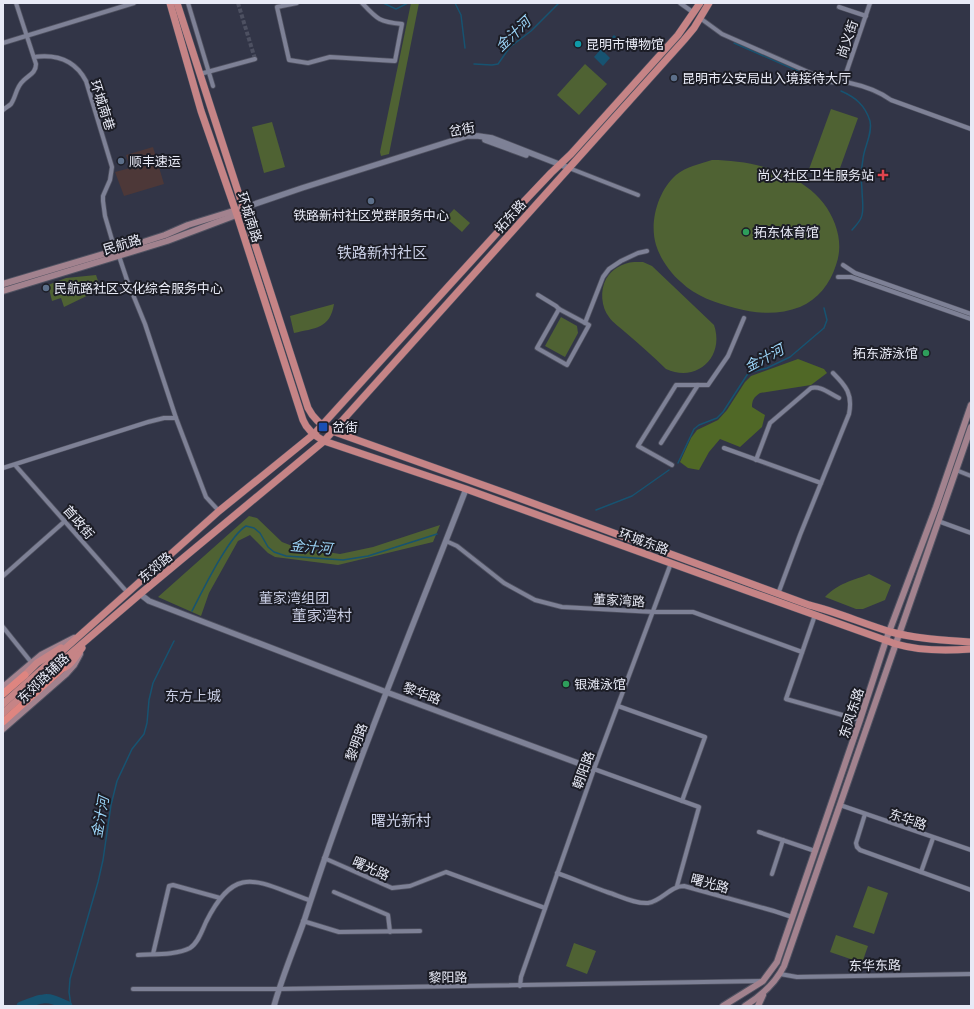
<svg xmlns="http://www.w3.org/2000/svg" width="974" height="1009" font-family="'Noto Sans','Noto Sans SC',sans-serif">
<rect width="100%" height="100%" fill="#323547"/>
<!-- industrial -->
<polygon fill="#4d3838" points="153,147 164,184 124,196 115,172 130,168 126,155"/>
<!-- green -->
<g fill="#4f6233">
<polygon points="411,3 419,3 389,154 381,156 380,152"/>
<polygon points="585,64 607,84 579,115 557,95"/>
<polygon points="831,109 858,118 835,182 808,172"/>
<polygon points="272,122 285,167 264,173 252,127"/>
<path d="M712,160C757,160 818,176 835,224C840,238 841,251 836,265C830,284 818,299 800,307C779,315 757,314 735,308C716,303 695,296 681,282C670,273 660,258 656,245C649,222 658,191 676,175C686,167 699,164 712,160Z"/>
<polygon points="454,209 470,223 462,232 446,218"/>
<path d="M634,262H643L652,266L714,325C725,357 697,383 666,369C653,356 639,344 625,332C620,327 613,323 609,317C601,307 600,290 606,279C612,269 622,263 634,262Z"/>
<polygon points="96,275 101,289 64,307 61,298 52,301 48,285 66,278"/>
<path d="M334,304C330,329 315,328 294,333L290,316Z"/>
<polygon points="561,317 577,326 578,333 565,357 545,346"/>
<polygon points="249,516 257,518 282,542 295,547 340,554 373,547 440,525 433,542 338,565 275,557 268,553 250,535 238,541 209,593 201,616 158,597"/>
<path d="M869,574L891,585L885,600L863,609H856L825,597C840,582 850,582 869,574Z"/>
<polygon points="868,886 888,893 874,934 853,927"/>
<polygon points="836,935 868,946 862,963 830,952"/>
<polygon points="574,943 596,951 587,974 566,966"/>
</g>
<!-- forest -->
<path fill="#506826" d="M798,359L824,369L827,373L811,385L760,393C754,397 752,400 752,407L765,415L762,427L740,447L720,439L709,452L699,470L688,468L680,462L691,438L697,430L718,420L727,410L745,382L751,376Z"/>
<!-- water -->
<g fill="#175371">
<polygon points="614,35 624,44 617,51 607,42"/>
<polygon points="601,49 610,58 603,66 594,57"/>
</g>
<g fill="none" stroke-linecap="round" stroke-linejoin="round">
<!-- stream -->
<g stroke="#175371" stroke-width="1.5">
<polyline points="383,3 396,9 408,3"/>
<polyline points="455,3 461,15 465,48"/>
<polyline points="734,43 823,82"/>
<polyline points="474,64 492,65 498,64 510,47 531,31 559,3"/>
<path d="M841,91C855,97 865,105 870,121C873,133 864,147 863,159C861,170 861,180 862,190C862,198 864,207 862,215C861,221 856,225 852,230"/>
<polyline points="678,463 694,429 699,425 717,418 723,412 747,375 752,372 767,368 790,357 824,328 827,320 824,308"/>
<polyline points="596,510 632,496 669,470"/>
<path d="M192,611C202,592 229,536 246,526L254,528L260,533L268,547L274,552L286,556L343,560L368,556L437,534"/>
<polyline points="71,1006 69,992 70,979 98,882 103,860 111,805 117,781 132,749 144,734 147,723 149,700 153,683 174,641"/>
</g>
<!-- river -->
<path stroke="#175371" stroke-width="9" d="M21,1006C28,1004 37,999 43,999C51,997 61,1003 68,1006"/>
<!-- minor-tunnel -->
<polyline stroke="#4d5061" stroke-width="4" stroke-dasharray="4 2" stroke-linecap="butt" points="238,3 255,59"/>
<!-- minor casing -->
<g stroke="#505261" stroke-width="5.5">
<g id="minor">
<polyline points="188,3 213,86"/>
<path d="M297,3L277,7L289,60L308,63L330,57L395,61L402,24C379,22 377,19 362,3"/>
<polyline points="680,3 694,13"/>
<polyline points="839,7 866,16"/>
<path d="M700,18L722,34L831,82C837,83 843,81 850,83C864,86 880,92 891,100L971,129"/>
<polyline points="3,43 134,3"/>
<path d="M34,57C56,54 75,60 86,81L112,167L110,180L103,196V201L105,216L115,250"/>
<polyline points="200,74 255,59"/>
<polyline points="843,82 870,3"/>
<path d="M3,110C5,108 9,106 11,104C16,97 16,87 23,81C29,75 36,73 36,64L16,3"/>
<polyline points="569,168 638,195"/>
<polyline points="119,256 127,280 145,324 176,418"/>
<polyline points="843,265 855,273 971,314"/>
<polyline points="838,277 851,277 971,319"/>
<polyline points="538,295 556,306 559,309"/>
<polygon points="559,309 589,325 567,365 537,348"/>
<polyline points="585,323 603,277 609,269 621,261 638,253 647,251"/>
<polyline points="661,443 698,385"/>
<polyline points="724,448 821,483"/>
<path d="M756,460L770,423L811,388C820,385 830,394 839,398"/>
<polyline points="15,465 127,592"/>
<polyline points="672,465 638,446 676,385 708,385 728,356 744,318"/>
<polyline points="3,468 148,422 164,418 176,418 206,497 219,511"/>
<polyline points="956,470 971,476"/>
<polyline points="938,521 971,533"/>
<polyline points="446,541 457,546 504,583 535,600 562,607 654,612 693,612 802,652"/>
<polyline points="3,576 65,521"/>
<path d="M778,594L800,535L849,414C853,394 846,386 833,373"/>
<polyline points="815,615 786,699 860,720"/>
<polyline points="3,627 31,662"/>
<polyline points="618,706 705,737 682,801"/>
<polyline points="594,769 699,807 677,886"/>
<polyline points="840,805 971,850"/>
<polyline points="865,814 856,843 857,847 860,850 971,890"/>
<polyline points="759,832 815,851"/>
<polyline points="324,858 392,888 410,886 446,872 545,908"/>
<polyline points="921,872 933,838"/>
<path d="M557,873C574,879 590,886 607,892C620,896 635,904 648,903C662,901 670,886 684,886L774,911L792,917"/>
<polyline points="772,874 783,840"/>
<polyline points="334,892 388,915 390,932"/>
<polyline points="303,921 339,932 420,931"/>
<polyline points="153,954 169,886 173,885 220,898"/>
<path d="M138,955C153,954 177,955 190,948C198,943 202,931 206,922C236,862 257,882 309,900"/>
<polyline points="780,974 797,977 971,974"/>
<polyline points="520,986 521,977 594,769 671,563"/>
<polyline points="133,989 279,989 763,981"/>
</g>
</g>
<!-- tertiary casing -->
<g stroke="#505261" stroke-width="7">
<g id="tertiary">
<polyline points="485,140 526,155"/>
<polyline points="243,208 302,188 467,136 478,136 492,138 569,168"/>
<polyline points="140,594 149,601 386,692 594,769"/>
<path d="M274,1006C282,977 294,949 304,921C351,774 411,632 466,489"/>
</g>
</g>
<!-- secondary casing -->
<g stroke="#505261" stroke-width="8">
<g id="secondary">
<polyline points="3,284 134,245 165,235 188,225 243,208"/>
<polyline points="3,291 167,241 244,212"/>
<polyline points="3,687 41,655 74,638"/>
<polyline points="3,729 66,674 74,665 80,654"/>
<polyline points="723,1006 763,981 777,962 860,720 886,640 936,507 971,405"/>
<path d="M745,1006C761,996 775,984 784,966L971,427"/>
<polyline points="758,1006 763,995"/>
</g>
</g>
<!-- primary casing -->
<g stroke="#505261" stroke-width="8">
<g id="primary">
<path d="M170,3L201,111L237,215L303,420C307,430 315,436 324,441L466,489L745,590L896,644C920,651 946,651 971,649"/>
<path d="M177,3L308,408C313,418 322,426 332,431L508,494L809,605C837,612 864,624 891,632C917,639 944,640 971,642"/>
<path d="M63,668C71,666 77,654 82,648"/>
<polyline points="25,675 37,663 61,648"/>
<polyline points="3,704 219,511 314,434 506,223 514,212 551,173 571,154 678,35 700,3"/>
<polyline points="3,713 55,667 140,594 324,441 684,40 694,28 709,3"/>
</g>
</g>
<!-- trunk casing -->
<g stroke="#505261" stroke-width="8">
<g id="trunk">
<polyline points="3,694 25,675"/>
<polyline points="3,722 63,668"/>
</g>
</g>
<!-- minor -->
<use href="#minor" stroke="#7e8196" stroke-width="4"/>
<!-- tertiary -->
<use href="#tertiary" stroke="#7e8196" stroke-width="5.5"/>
<!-- secondary -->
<use href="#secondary" stroke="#a2828e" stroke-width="6"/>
<!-- primary -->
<use href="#primary" stroke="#c68486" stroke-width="7"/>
<!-- trunk -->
<use href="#trunk" stroke="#de8580" stroke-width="7"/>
</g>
<!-- markers -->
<circle fill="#0f9aa8" stroke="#1c1d26" stroke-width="1.5" cx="578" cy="44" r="4"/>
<g fill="#5c6f8a" stroke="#1c1d26" stroke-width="1.5">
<circle cx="674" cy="78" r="4"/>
<circle cx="121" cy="161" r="4"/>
<circle cx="371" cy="201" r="4"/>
<circle cx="46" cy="288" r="4"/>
</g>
<path fill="#e0444e" stroke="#1c1d26" stroke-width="1.5" d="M881 169h4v4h4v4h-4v4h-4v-4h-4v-4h4z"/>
<g fill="#2e9e5b" stroke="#1c1d26" stroke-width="1.5">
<circle cx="746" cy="232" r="4"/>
<circle cx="926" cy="353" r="4"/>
<circle cx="566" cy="684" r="4"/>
</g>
<rect fill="#1a4fb4" stroke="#1c1d26" stroke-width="1.5" x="318" y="422" width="10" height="10" rx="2"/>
<g text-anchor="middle" stroke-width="4" stroke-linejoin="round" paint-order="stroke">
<!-- street labels -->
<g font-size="13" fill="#e8eaf6" stroke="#1c1d26">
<text transform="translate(847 39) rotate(-71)" y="5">尚义街</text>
<text transform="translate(103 105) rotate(72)" y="5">环城南巷</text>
<text transform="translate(462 129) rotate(-10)" y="5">岔街</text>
<text transform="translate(510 216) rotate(-48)" y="5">拓东路</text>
<text transform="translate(250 217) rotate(72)" y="5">环城南路</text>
<text transform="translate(122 244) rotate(-17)" y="5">民航路</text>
<text transform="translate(79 522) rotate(49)" y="5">首政街</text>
<text transform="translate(644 541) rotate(20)" y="5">环城东路</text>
<text transform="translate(155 567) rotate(-40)" y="5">东郊路</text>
<text transform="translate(619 600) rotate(3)" y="5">董家湾路</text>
<text transform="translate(43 678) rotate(-44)" y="5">东郊路辅路</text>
<text transform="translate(422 693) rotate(20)" y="5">黎华路</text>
<text transform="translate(851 713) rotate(-72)" y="5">东风东路</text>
<text transform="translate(356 742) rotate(-70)" y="5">黎明路</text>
<text transform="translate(583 770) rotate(-70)" y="5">朝阳路</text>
<text transform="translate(908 819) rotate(19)" y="5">东华路</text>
<text transform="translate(371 868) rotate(24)" y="5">曙光路</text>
<text transform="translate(710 883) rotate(15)" y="5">曙光路</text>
<text transform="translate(875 965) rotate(-1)" y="5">东华东路</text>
<text transform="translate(448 977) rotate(-1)" y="5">黎阳路</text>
</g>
<!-- poi labels -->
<g font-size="13" fill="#e8eaf6" stroke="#1c1d26" text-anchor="start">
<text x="586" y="49">昆明市博物馆</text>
<text x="682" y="83">昆明市公安局出入境接待大厅</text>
<text x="129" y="166">顺丰速运</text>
<text x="874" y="180" text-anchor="end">尚义社区卫生服务站</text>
<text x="371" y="220" text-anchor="middle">铁路新村社区党群服务中心</text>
<text x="754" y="237">拓东体育馆</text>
<text x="54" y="293">民航路社区文化综合服务中心</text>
<text x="918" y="358" text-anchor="end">拓东游泳馆</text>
<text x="332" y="432">岔街</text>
<text x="574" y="689">银滩泳馆</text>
</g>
<!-- water labels -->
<g font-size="14" font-style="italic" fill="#9bd4f7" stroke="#1c1d26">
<text transform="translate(513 34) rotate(-44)" y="5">金汁河</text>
<text transform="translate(764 358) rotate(-28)" y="5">金汁河</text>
<text transform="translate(311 547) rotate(5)" y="5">金汁河</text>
<text transform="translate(100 817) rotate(-80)" y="5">金汁河</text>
</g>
<!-- neighbourhood labels -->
<g font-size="14" fill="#c9cee4" stroke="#1c1d26">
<text x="294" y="603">董家湾组团</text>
<text x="193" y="701">东方上城</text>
</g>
<!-- quarter labels -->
<g font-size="15" fill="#c9cee4" stroke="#1c1d26">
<text x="382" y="258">铁路新村社区</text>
<text x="322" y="621">董家湾村</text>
<text x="401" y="826">曙光新村</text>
</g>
</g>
<!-- border -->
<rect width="974" height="1009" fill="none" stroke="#e8eaf6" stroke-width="8"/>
</svg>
